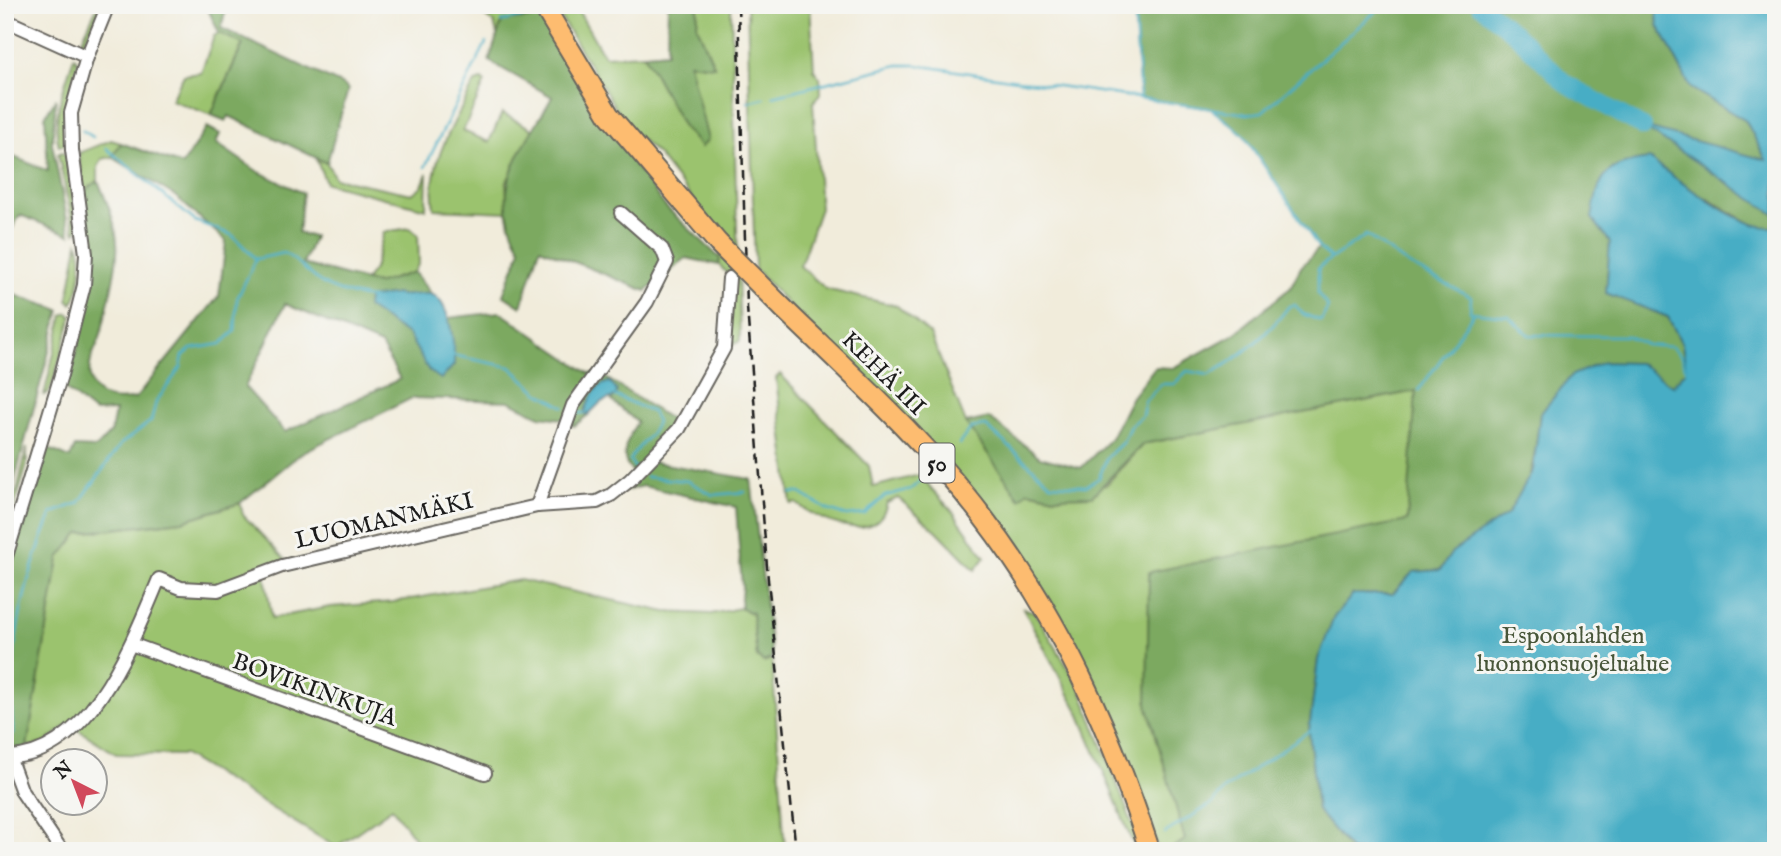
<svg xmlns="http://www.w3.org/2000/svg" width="1781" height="856" font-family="'IM FELL English',serif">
<rect width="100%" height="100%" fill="#f6f6f2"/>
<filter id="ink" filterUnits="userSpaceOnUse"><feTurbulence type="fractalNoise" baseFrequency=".0143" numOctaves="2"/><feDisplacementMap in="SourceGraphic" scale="14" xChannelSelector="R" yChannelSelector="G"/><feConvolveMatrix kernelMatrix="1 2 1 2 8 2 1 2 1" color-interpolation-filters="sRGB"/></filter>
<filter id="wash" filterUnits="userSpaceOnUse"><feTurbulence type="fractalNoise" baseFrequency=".00686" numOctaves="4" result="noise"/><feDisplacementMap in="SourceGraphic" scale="28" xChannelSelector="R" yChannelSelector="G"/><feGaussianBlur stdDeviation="1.57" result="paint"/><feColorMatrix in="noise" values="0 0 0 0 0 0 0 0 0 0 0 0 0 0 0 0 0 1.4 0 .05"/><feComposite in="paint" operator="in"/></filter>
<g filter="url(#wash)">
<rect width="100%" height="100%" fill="#f1ecdb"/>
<!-- green -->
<g fill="#9bc36e" stroke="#5c7045" stroke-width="2">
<polygon points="98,5 103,5 81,49 78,48"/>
<polygon points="470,5 534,5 540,17 502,21 498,38 494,23"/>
<polygon points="553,5 575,5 604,56 644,54 683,127 694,90 689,62 714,65 697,26 698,5 731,5 740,341 730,346 732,279 719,265 723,238 657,154 627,127"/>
<polygon points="747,5 810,5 814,70 820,78 821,92 813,103 820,208 800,266 826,289 897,306 930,334 966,423 1020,498 1028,491 1055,497 1106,485 1143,444 1416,391 1355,259 1137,5 1776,5 1776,851 1197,851 1185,840 1167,851 1159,851 1110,717 1059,614 1013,544 755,269"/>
<polygon points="219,33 243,43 211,115 171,100 184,75 201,73 214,36"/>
<path d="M74,57L78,61C69,89 64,114 65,144L59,146C51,118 65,84 74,57Z"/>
<path d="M481,80L485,82L463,131L489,142L502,113L534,130L506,183L508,212L434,209C426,163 455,123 475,82Z"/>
<polygon points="111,140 121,143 112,157 102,159 98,167 98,181 84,191 79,153"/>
<polygon points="62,152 65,154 79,229 75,233 58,154"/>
<polygon points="316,159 327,163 335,178 412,194 422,186 427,173 426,209 326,183"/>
<polygon points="410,228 418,235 419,263 414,272 377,284 365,281 374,269 384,232"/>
<path d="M78,243C84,256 81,293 72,304L68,300Z"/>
<polygon points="68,313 72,317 52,385 49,392 44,395 63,315"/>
<path d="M780,374L869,466L873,487L919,475L953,512L985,557L975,570L937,531L898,498L887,503C878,546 820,522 796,503L791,504L776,378Z"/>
<polygon points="27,448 27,465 5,540 5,513 17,490"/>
<polygon points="240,503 243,515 288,563 265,576 272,618 330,607 393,602 520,580 666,612 711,614 740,608 752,613 757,657 764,662 772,658 785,851 424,851 392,808 336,847 184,755 116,754 69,724 45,743 27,747 59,558 78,533 182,521"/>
<polygon points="1023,608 1035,612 1080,688 1143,851 1138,851 1132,841 1080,715"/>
</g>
<!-- forest -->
<g fill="#7ca961" stroke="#4c623e" stroke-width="2" fill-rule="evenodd">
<polygon points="206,5 227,5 221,28 345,86 348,90 327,163 229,116 226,121 211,115 243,44 219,33"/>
<polygon points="668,5 698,5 697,26 714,66 689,63 708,140 701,147 683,127 644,54 667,52"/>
<path d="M1134,5H1656L1658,25L1691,88L1746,121L1767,161L1646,128L1776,215L1773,227L1759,228L1708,199L1592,218L1610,242L1606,293L1668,317L1682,344L1686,370L1673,386L1540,414C1536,448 1533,489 1507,515C1483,538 1460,539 1440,570L1413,572L1393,594H1353L1318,659L1309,731L1317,810L1351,851H1167L1185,840L1147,704L1149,572L1407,521L1416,391L1143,444L1092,496L1055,497L1028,491L1020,499L966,423L989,418L1040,457L1081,468L1111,438L1131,398L1155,367L1173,368L1233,335L1290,288L1301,267L1319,248L1243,134L1212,109L1140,98Z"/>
<path d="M540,17L600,117L665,206L720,258L719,265L686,258L646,291L540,248L521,307L503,295L521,249C485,188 523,150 552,97L489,61L502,21Z"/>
<polygon points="56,98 52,143 70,235 20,215 5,241 5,161 14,157 48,171 45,116"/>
<path d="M207,127L220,134L216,143L257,171L303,193L298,233L314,237L303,264L377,284L414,272C426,289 439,300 448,318L500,312L589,373L600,374L676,423L633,472C616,458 629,436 637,422L611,400L617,391L585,413L588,415L574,426L562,419L540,416L509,401L412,398L303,452L240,503L182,521L79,533L59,558L27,747L18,749L10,744L5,727V579L9,565L45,447L70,458L75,447L96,448L111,432L115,411L94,412L64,388C92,316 93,267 84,191L98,181C108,205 119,228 117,254C115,280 107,308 101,334C99,343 93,351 91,360C83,394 107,404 136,398L219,296L226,241L175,196L112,157L121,143L182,165ZM285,304L381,345L400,379L285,432L245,387Z"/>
<polygon points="5,292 60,310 12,490 5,486"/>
<polygon points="653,462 751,479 772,658 764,662 757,657 752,613 740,608 742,587 736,507 643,486 621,492"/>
</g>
<!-- water -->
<g fill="#46adc5" stroke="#316470" stroke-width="2">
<polygon points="1656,5 1776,5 1776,215 1643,127 1766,160 1746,121 1691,88 1658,25"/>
<path d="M1649,159C1677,178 1740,230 1773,227L1776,222V851H1351L1317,810L1309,731L1318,659L1334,617L1353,594H1393L1413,572L1440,570L1452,552L1508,514L1533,470L1540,414L1572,375L1604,362L1639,363L1673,386L1686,370L1682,344L1668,317L1606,293L1610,242L1592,218C1599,174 1604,165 1649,159Z"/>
<path d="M397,294C408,298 419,292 430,294C451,299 455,350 454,365L441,379L429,371L409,336L367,307L368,298Z"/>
<path d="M610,382L617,391L616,396L601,402L588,415L584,413C590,400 594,384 610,382Z"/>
</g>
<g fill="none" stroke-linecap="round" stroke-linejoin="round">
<!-- stream -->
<g stroke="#46adc5" stroke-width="2.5">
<polyline points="1134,5 1140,98"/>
<polyline points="501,22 538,13"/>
<polyline points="773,96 898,65 916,65 1247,114 1262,112 1383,5"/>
<polyline points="748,102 764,98"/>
<polyline points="1214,111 1243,134 1319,248 1330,257"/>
<polyline points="82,130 93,137"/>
<polyline points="106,148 195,221 232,235 256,259"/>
<polyline points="425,167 486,43"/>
<polyline points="452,355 510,367 538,392 564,407"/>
<polyline points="1419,390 1474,313"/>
<path d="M616,396L652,412L657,421C653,437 637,445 630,460L634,467"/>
<polyline points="576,413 584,413"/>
<path d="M959,444L971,428L986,426L1051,484L1086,486L1099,478L1107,457L1123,442L1130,426L1142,416L1145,401L1161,384H1174L1187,371L1209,375C1240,357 1268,335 1289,306L1295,305L1303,314L1321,321L1328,307L1318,294V269C1332,255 1350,248 1366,235L1409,265L1471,297L1470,312L1508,316L1529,335L1628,336L1647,345L1672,347L1682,357L1686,370"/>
<polyline points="646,477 688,481 713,495 745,492"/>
<polyline points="791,493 800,493 828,510 847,516 865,514 885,496 911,489 927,475"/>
<path d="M10,739L14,731C10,718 12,707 12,693C12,631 28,570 52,513L79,503L121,444L151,421L156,402L181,367L183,356L191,349L221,344L235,331L237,299L256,259L284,253C298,261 306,271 319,281C334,292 358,296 376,299"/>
<polyline points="1165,833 1213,803 1224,790 1309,731"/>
</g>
<!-- river -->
<polyline stroke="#46adc5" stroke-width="18" points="1480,5 1518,36 1565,83 1643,127"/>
</g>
</g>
<g filter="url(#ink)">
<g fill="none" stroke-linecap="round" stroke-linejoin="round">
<!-- minor casing -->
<g stroke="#67655f" stroke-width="16">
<g id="minor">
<polyline points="5,20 87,57"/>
<polyline points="537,506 573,405 647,302 667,262 662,249 621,213"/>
<polyline points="5,560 61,375 84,285 86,254 72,150 71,113 87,57 108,5"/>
<polyline points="131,644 485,773"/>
<polyline points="5,746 22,792 62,851"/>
<path d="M9,757C90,755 132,643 159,579L181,588L218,590L282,566L537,506L597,502L611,495L630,480L679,429L724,348L729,278"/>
</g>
</g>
<!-- highway casing -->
<g stroke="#67655f" stroke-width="23">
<g id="highway">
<polyline points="543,5 609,115 718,243"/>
<path d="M784,309C852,375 924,440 982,516C1060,617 1111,731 1150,851"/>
</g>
</g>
<!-- minor -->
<use href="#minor" stroke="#fff" stroke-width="12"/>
<!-- highway -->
<use href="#highway" stroke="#fdbc70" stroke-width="19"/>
<!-- rail -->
<polyline stroke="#1c1c1c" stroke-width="2.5" stroke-dasharray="10 5" stroke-linecap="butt" points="738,5 747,307 768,580 796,851"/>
<!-- highway-bridge casing -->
<g stroke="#67655f" stroke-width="23" stroke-linecap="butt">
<polyline id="highway-bridge" points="718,243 784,309"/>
</g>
<!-- highway-bridge -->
<use href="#highway-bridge" stroke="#fdbc70" stroke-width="19"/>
</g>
</g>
<g text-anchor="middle" stroke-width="6" stroke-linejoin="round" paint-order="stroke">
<!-- shield labels -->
<rect fill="#f6f6f2" stroke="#5d5d5c" stroke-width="2" x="919.5" y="443.5" width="35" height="39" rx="5"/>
<g font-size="23" font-weight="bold" fill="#1c1c1c">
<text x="937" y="471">50</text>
</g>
<!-- street labels -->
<g font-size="24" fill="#1c1c1c" stroke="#f6f6f2">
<text transform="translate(884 373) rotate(45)" y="8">KEHÄ III</text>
<text transform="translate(384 520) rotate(-13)" y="8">LUOMANMÄKI</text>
<text transform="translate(315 689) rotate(20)" y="8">BOVIKINKUJA</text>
</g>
<!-- park labels -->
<g font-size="24" fill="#485639" stroke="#f6f6f2">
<text x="1573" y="643">Espoonlahden<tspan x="1573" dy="28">luonnonsuojelualue</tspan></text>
</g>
</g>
<!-- margin -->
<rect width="1781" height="856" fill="none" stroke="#f6f6f2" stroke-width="28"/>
<!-- north arrow -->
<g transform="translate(74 782) rotate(318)"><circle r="33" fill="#f6f6f2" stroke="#9f9f9c" stroke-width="2"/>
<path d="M0-5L12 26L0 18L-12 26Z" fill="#d1495b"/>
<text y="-10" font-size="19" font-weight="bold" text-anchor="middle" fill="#1c1c1c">N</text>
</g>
</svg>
